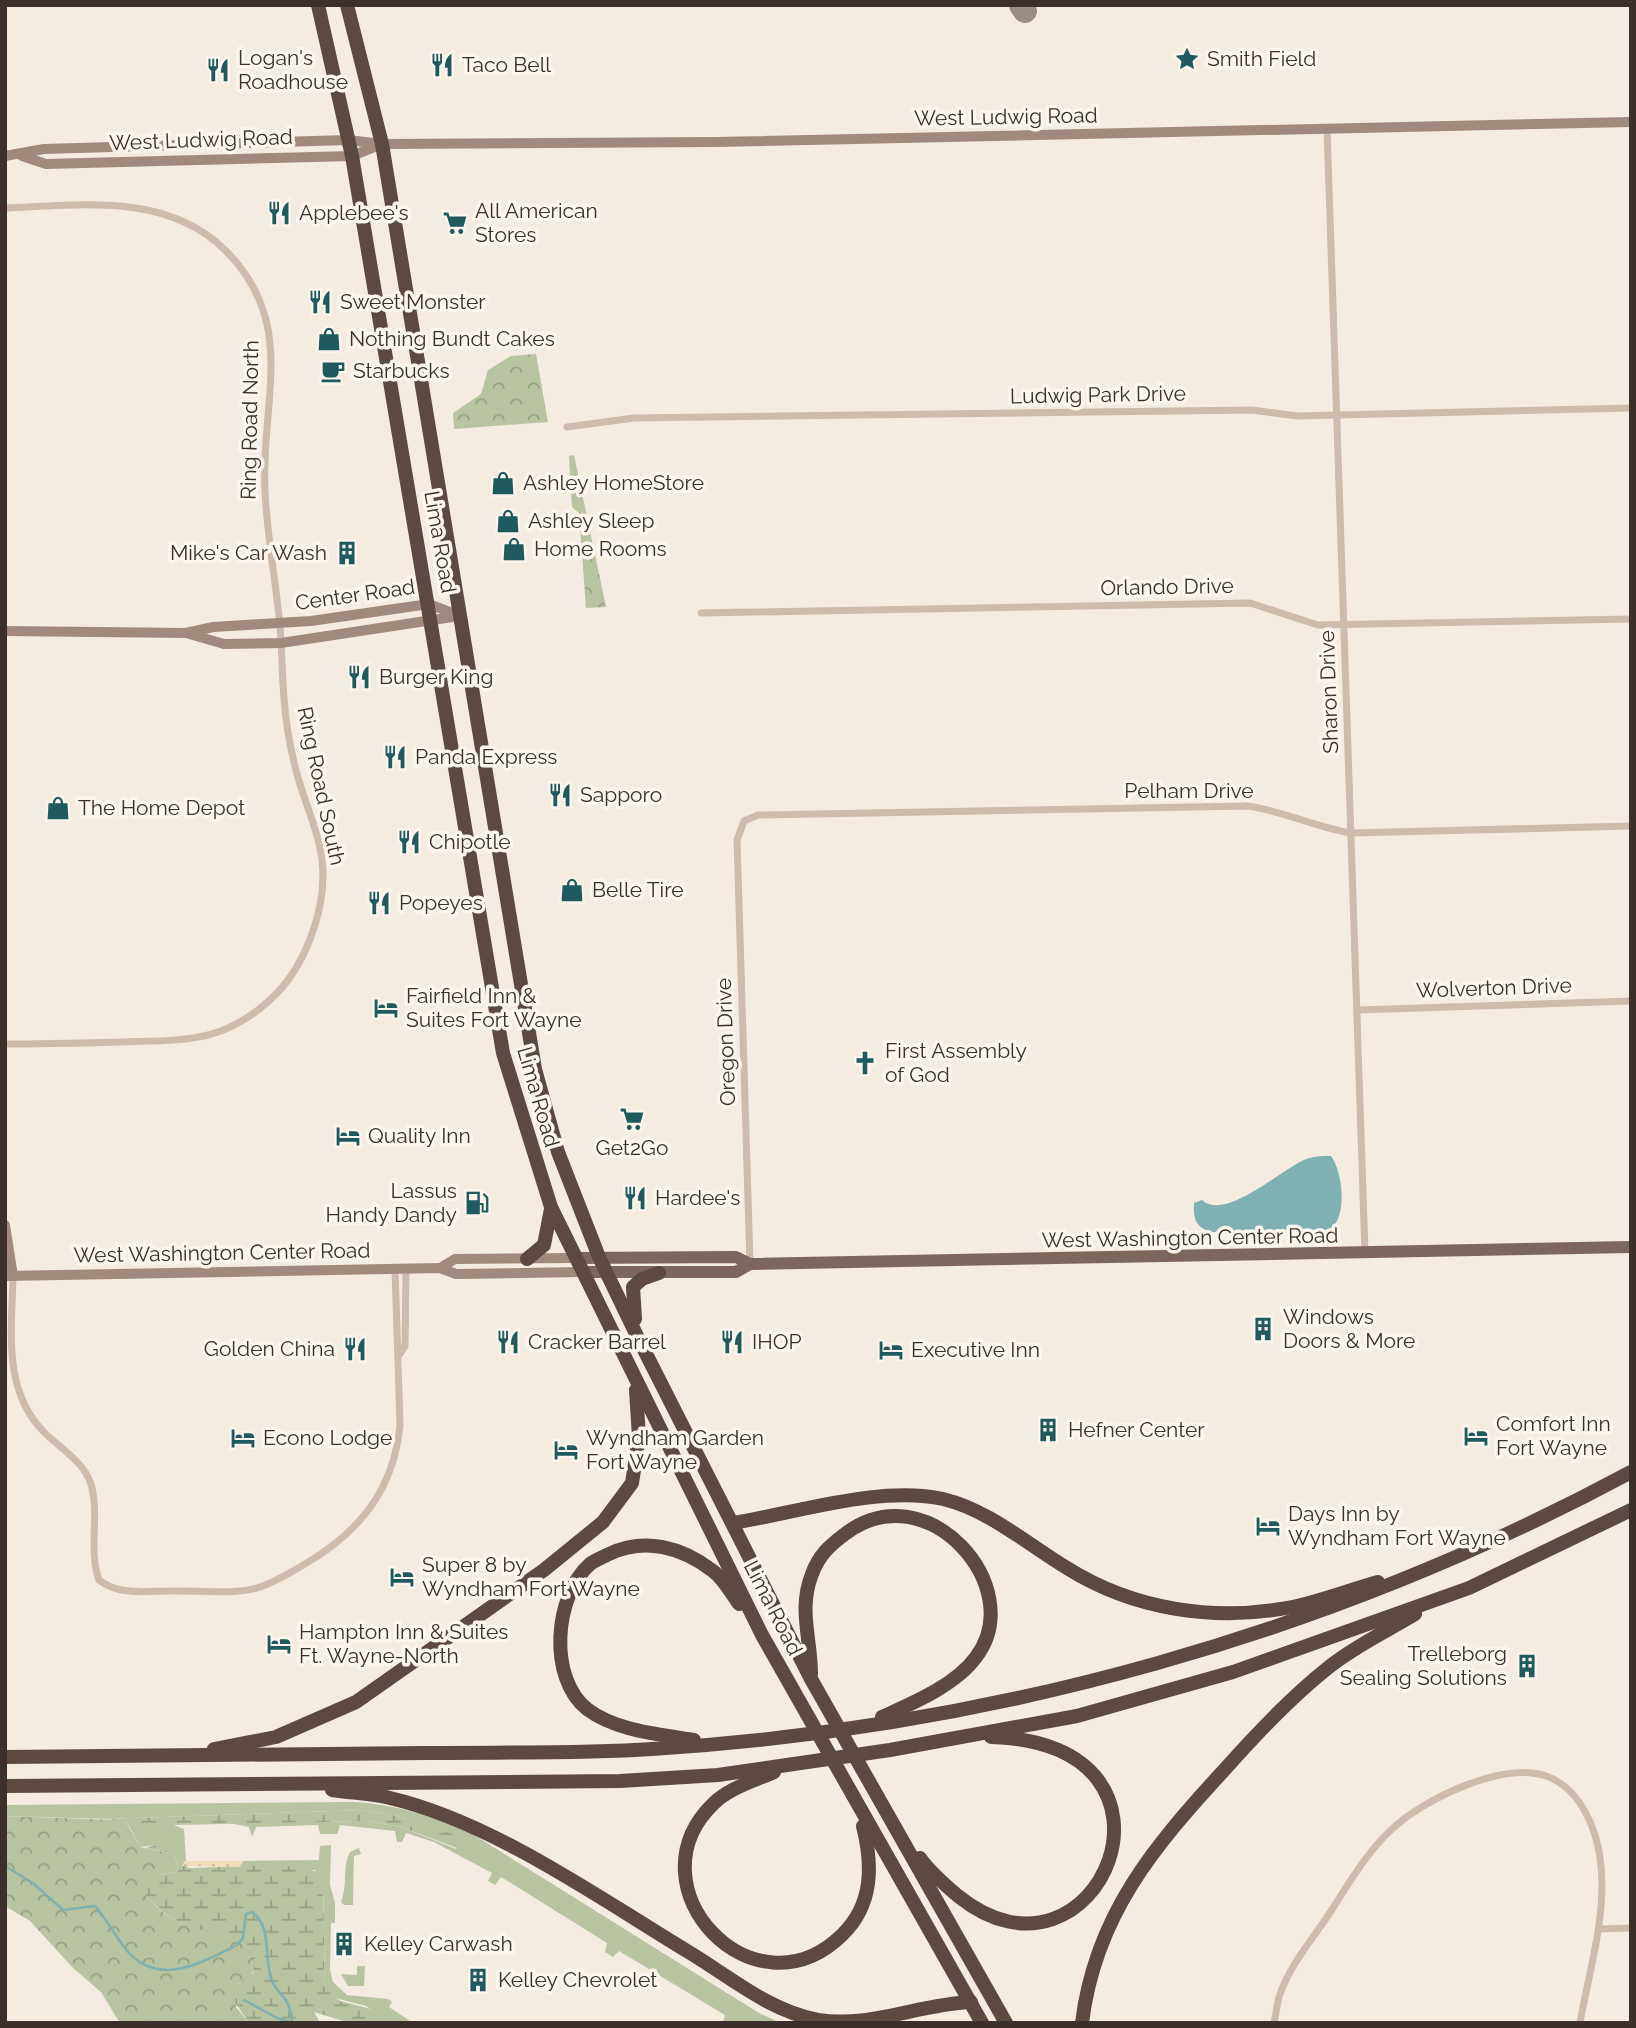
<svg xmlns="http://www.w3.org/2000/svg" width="1636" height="2028" font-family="Raleway,sans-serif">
<defs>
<pattern id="forest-crowns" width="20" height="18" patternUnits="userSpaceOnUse" patternTransform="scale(1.75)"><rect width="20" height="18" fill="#b8c4a0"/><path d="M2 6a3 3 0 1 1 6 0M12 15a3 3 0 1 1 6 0" fill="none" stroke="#97a083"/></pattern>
<pattern id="wetland-marsh" width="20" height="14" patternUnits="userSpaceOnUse" patternTransform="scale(1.75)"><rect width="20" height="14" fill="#b8c4a0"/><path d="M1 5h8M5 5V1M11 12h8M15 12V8" fill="none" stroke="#97a083"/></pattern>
<pattern id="sand-dots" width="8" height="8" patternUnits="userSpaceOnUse" patternTransform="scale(1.75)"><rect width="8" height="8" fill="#efdcb8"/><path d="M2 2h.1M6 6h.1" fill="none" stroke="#cebd9e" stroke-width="1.8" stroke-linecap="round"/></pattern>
</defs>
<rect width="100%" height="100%" fill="#f4ebe1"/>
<!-- green -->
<g fill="#b8c4a0">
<path d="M353,1802C396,1804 435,1817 474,1835L759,2013L781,2023H723L725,2015L619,1951L613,1957L605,1952L607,1943L501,1877L495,1885L488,1881L492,1873L434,1842L406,1833L402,1842H397L395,1831L340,1825L337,1834H320L318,1825L256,1827L252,1837L249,1827L230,1823L367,1821L401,1827L456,1849V1837L398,1816L361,1810L107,1819L5,1816V1805Z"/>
<polygon points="136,1824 171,1824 184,1829 186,1861 155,1845 140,1847 129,1826"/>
<polygon points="331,1845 330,1885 335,1903 335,1923 331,1923 330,1970 333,1982 347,1995 388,1999 392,2002 389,2007 413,2023 391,2023 366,2006 331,1997 325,1989 323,1880 315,1870 241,1867 243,1861 319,1860 320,1846"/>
<path d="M359,1848L361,1854L354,1856L353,1905H344L341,1902C348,1885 342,1867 350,1852Z"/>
<polygon points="357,1966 365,1966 364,1986 348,1986 341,1974 357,1975"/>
</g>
<!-- forest -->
<g fill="url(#forest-crowns)">
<polygon points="536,354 548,422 454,429 453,413 481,394 488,370 511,356"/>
<polygon points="574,455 606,607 586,608 579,513 572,507 569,456"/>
<path d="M5,1816L117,1820L126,1822L140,1847L175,1854L178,1872L160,1874L146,1896C155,1907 172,1921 186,1925C210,1933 237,1935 256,1954C255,1968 254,1978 239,1983L236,2007L249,2023H120L101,1992L73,1968L30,1921L5,1906Z"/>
</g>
<!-- wetland -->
<g fill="url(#wetland-marsh)">
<polygon points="361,1810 398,1816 451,1833 456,1837 457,1848 401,1827 367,1821 129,1826 126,1822 107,1819"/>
<path d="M155,1845L175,1849L186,1861L183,1862L188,1868C216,1868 299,1860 321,1874L323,1880L325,1989L340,2001L375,2010L391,2023H350L314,2012L320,2023H249L232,1998V1989L253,1973L256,1954C236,1934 209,1934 185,1925C171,1920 156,1907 146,1896V1886L160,1874L178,1872L175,1854L146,1848Z"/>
</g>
<!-- sand -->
<polygon fill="url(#sand-dots)" points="186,1861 243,1861 241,1867 181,1866"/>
<!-- water -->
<path fill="#7fb0b2" d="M1331,1156C1343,1172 1348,1219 1329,1230L1212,1232C1196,1228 1193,1219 1194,1203L1202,1200C1225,1222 1282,1169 1304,1160C1312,1156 1322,1156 1331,1156Z"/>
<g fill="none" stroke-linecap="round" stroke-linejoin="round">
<!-- stream -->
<g stroke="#7fb0b2" stroke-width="2.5">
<path d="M5,1866L34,1884L63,1910L95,1906C106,1919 114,1933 124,1947C156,1989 199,1964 237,1945L243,1938L246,1914L252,1912C272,1926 264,1958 271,1978C275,1994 290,1994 292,2021"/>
<polyline points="244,2000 277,2018 293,2023"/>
</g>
<!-- taxiway -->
<polyline stroke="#988e86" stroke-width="24" points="1021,5 1025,11"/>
<!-- street -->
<g stroke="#cdbbac" stroke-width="7">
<polyline points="1327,129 1365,1253"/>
<path d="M5,208C81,205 168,192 226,251C299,324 260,404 265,491C267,537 276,581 280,627C282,650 282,674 284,698C286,726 291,754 299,781C308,811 323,842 323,875C323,915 305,964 277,993C228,1043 187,1040 122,1042C83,1043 44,1044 5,1044"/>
<polyline points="567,427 634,418 1252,410 1297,416 1631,408"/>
<polyline points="701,613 1250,603 1318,625 1631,619"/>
<polyline points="1358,1010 1631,1001"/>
<path d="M750,1263L737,840L744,821L758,815L1248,806C1283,811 1315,827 1351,833L1631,826"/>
<path d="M13,1276C12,1330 2,1391 45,1433C61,1449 84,1462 91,1484C100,1515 88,1550 99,1580C119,1596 147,1591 171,1591C199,1590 231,1595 257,1588C274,1583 290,1573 305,1564C360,1532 394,1489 400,1425L395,1269"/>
<polyline points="400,1354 405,1346 406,1269"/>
<polyline points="1599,1929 1631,1928"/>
<path d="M1274,2023C1276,2014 1277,2005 1279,1997C1288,1969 1309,1943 1325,1920C1346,1889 1364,1855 1391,1830C1422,1800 1502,1761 1546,1776C1581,1788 1598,1831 1601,1866C1606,1919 1589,1971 1580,2023"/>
</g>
<!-- secondary -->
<g stroke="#a18a7d" stroke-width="10">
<polyline points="5,156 44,149 348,140 382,144 716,142 1631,122"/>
<polyline points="22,156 46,164 352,156 379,145"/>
<polyline points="5,631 186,633 213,627 311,621 429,604 460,616"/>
<polyline points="186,633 224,644 281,643 459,616"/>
<polyline points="5,1225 13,1276"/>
<polyline points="440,1268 455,1259 575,1258"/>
<polyline points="5,1276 440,1268 456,1274 582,1272"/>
</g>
<!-- primary -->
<g stroke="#7d675c" stroke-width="12">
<polyline points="575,1258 736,1257 750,1264"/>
<polyline points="582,1272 736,1272 750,1264 1631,1247"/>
</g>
<!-- highway -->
<g stroke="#5c4a42" stroke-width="14">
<polyline points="318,5 352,156 503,1053 551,1207 762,1635 982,2023"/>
<polyline points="347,5 382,144 535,1069 558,1152 599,1257 638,1338 811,1679 1006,2023"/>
<polyline points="527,1259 544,1245 551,1209"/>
<polyline points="635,1319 633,1287 642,1279 659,1273"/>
<path d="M733,1523C796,1513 881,1485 943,1499C989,1510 1027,1544 1067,1568C1134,1610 1215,1622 1292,1607C1321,1601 1349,1590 1378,1582"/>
<path d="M811,1674C811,1638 798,1609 812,1574C819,1555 829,1546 845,1534C927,1471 1029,1588 976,1657C956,1685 913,1703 882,1717"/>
<path d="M694,1740C659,1734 616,1731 587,1709C548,1678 554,1596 590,1564C595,1560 603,1557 609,1554C645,1537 682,1547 713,1571C724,1579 731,1593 739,1604"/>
<polyline points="214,1749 276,1737 356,1702 544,1570 603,1522 632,1483 639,1437 636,1390"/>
<path d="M5,1757C145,1756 285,1755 425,1753C501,1752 577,1754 652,1749C993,1728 1330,1634 1631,1472"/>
<path d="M774,1772C754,1781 729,1788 713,1804C628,1887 754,2021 842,1935C873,1905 873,1866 863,1826"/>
<polyline points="5,1786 620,1781 718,1775 890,1750 1077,1716 1233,1672 1469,1588 1631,1510"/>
<path d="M332,1790C351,1793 371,1793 390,1798C492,1822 598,1897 687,1951C729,1976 769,2011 818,2020C871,2028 919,2004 971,2002"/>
<path d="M920,1858C930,1872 945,1885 958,1896C1097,2008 1210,1742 991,1737"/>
<path d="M1082,2023C1095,1915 1155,1845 1226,1768C1258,1732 1291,1697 1329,1667C1355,1646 1387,1631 1415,1614"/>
</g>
</g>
<!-- icons -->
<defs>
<g id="sight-bare" transform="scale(1.89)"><path d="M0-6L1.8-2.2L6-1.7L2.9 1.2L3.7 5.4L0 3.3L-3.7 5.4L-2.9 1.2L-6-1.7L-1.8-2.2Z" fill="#1f5a5e" stroke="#fbf5ee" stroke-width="2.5" paint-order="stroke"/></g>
<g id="restaurant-bare" transform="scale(1.89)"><path d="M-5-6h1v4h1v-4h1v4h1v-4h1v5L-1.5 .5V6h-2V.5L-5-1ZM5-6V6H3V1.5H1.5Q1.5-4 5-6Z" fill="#1f5a5e" stroke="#fbf5ee" stroke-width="2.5" paint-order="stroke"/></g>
<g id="supermarket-bare" transform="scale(1.89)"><path d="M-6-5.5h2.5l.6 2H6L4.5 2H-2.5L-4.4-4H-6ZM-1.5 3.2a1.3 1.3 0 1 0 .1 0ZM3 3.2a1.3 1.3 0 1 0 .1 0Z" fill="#1f5a5e" stroke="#fbf5ee" stroke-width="2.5" paint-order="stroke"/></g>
<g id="shop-bare" transform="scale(1.89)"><path d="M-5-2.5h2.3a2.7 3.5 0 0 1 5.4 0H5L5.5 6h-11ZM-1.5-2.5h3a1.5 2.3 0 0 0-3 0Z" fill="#1f5a5e" stroke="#fbf5ee" stroke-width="2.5" paint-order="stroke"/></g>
<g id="cafe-bare" transform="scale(1.89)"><path d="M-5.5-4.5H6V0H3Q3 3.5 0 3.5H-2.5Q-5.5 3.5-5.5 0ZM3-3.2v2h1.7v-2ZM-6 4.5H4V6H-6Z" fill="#1f5a5e" stroke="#fbf5ee" stroke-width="2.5" paint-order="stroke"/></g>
<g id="building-bare" transform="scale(1.89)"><path d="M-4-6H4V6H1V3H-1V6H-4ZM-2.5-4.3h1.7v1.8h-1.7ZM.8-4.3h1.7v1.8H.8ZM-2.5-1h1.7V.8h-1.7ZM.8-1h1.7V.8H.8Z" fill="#1f5a5e" stroke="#fbf5ee" stroke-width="2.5" paint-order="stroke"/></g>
<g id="hotel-bare" transform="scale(1.89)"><path d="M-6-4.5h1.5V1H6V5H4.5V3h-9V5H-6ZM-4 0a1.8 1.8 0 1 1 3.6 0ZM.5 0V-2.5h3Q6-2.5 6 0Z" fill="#1f5a5e" stroke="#fbf5ee" stroke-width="2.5" paint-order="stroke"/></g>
<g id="church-bare" transform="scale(1.89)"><path d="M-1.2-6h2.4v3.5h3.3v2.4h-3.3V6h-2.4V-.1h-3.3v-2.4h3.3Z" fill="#1f5a5e" stroke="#fbf5ee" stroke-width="2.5" paint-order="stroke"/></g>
<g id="fuel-bare" transform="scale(1.89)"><path d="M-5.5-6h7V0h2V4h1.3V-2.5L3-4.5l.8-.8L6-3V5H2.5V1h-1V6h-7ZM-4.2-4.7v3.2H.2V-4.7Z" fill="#1f5a5e" stroke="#fbf5ee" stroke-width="2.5" paint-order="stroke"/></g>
</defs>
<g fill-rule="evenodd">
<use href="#sight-bare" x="1187" y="59"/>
<use href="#restaurant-bare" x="442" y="65"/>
<use href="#restaurant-bare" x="218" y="70"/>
<use href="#restaurant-bare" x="279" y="213"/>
<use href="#supermarket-bare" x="455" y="223"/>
<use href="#restaurant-bare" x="320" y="302"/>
<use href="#shop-bare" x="329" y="339"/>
<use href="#cafe-bare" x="333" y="371"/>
<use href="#shop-bare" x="503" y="483"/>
<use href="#shop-bare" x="508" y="521"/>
<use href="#shop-bare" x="514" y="549"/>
<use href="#building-bare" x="347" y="553"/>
<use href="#restaurant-bare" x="359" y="677"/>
<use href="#restaurant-bare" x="395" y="757"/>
<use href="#restaurant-bare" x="560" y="795"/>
<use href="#shop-bare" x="58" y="808"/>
<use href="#restaurant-bare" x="409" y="842"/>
<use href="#shop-bare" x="572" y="890"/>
<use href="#restaurant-bare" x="379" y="903"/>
<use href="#hotel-bare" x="386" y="1008"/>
<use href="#church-bare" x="865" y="1063"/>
<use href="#supermarket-bare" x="632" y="1119"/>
<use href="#hotel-bare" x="348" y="1136"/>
<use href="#restaurant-bare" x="635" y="1198"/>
<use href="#fuel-bare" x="477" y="1203"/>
<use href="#building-bare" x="1263" y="1329"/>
<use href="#restaurant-bare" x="508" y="1342"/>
<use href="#restaurant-bare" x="732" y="1342"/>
<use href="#restaurant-bare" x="355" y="1349"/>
<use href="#hotel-bare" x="891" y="1350"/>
<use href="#building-bare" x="1048" y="1430"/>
<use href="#hotel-bare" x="1476" y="1436"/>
<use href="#hotel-bare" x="243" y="1438"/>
<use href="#hotel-bare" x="566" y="1450"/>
<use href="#hotel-bare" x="1268" y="1526"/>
<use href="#hotel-bare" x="402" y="1577"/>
<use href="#hotel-bare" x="279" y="1644"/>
<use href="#building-bare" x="1527" y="1666"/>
<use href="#building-bare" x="344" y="1944"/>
<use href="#building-bare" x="478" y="1980"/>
</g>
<g text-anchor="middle" stroke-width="7" stroke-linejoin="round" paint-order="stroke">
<!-- poi labels -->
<g font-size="21" fill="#3b302b" stroke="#fbf5ee" text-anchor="start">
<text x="238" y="65">Logan's<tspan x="238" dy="24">Roadhouse</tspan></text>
<text x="1207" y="66">Smith Field</text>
<text x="462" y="72">Taco Bell</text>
<text x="475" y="218">All American<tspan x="475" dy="24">Stores</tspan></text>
<text x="299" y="220">Applebee's</text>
<text x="340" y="309">Sweet Monster</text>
<text x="349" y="346">Nothing Bundt Cakes</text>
<text x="353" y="378">Starbucks</text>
<text x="523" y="490">Ashley HomeStore</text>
<text x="528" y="528">Ashley Sleep</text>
<text x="534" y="556">Home Rooms</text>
<text x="327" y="560" text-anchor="end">Mike's Car Wash</text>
<text x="379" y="684">Burger King</text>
<text x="415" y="764">Panda Express</text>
<text x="580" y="802">Sapporo</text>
<text x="78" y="815">The Home Depot</text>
<text x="429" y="849">Chipotle</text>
<text x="592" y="897">Belle Tire</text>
<text x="399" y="910">Popeyes</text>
<text x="406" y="1003">Fairfield Inn &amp;<tspan x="406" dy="24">Suites Fort Wayne</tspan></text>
<text x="885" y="1058">First Assembly<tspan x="885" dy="24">of God</tspan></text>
<text x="368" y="1143">Quality Inn</text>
<text x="632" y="1155" text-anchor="middle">Get2Go</text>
<text x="457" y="1198" text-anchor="end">Lassus<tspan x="457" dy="24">Handy Dandy</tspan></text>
<text x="655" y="1205">Hardee's</text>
<text x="1283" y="1324">Windows<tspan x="1283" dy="24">Doors &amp; More</tspan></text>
<text x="528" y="1349">Cracker Barrel</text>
<text x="752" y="1349">IHOP</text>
<text x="335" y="1356" text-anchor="end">Golden China</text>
<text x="911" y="1357">Executive Inn</text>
<text x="1496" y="1431">Comfort Inn<tspan x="1496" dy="24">Fort Wayne</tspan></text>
<text x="1068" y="1437">Hefner Center</text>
<text x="263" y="1445">Econo Lodge</text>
<text x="586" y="1445">Wyndham Garden<tspan x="586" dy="24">Fort Wayne</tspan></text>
<text x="1288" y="1521">Days Inn by<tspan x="1288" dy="24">Wyndham Fort Wayne</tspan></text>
<text x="422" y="1572">Super 8 by<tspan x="422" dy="24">Wyndham Fort Wayne</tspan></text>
<text x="299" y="1639">Hampton Inn &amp; Suites<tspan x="299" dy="24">Ft. Wayne-North</tspan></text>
<text x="1507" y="1661" text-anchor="end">Trelleborg<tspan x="1507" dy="24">Sealing Solutions</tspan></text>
<text x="364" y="1951">Kelley Carwash</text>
<text x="498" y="1987">Kelley Chevrolet</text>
</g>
<!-- street labels -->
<g font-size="21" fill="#3b302b" stroke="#fbf5ee">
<text transform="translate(1006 117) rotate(-1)" y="7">West Ludwig Road</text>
<text transform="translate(201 140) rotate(-2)" y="7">West Ludwig Road</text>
<text transform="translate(1098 395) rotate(-1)" y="7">Ludwig Park Drive</text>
<text transform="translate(250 420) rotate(-89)" y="7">Ring Road North</text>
<text transform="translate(440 542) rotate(80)" y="7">Lima Road</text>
<text transform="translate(1167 587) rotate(-1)" y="7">Orlando Drive</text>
<text transform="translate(355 595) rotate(-8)" y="7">Center Road</text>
<text transform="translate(1329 692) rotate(-92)" y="7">Sharon Drive</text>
<text transform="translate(321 786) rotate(78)" y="7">Ring Road South</text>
<text x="1189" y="798">Pelham Drive</text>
<text transform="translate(1494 988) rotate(-2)" y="7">Wolverton Drive</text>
<text transform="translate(726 1042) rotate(-92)" y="7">Oregon Drive</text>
<text transform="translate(538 1097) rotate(74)" y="7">Lima Road</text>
<text transform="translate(1190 1238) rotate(-1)" y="7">West Washington Center Road</text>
<text transform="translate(222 1253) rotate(-1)" y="7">West Washington Center Road</text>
<text transform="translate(773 1608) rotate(63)" y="7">Lima Road</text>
</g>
</g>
<!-- border -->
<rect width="1636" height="2028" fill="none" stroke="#3b302b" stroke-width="14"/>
</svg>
